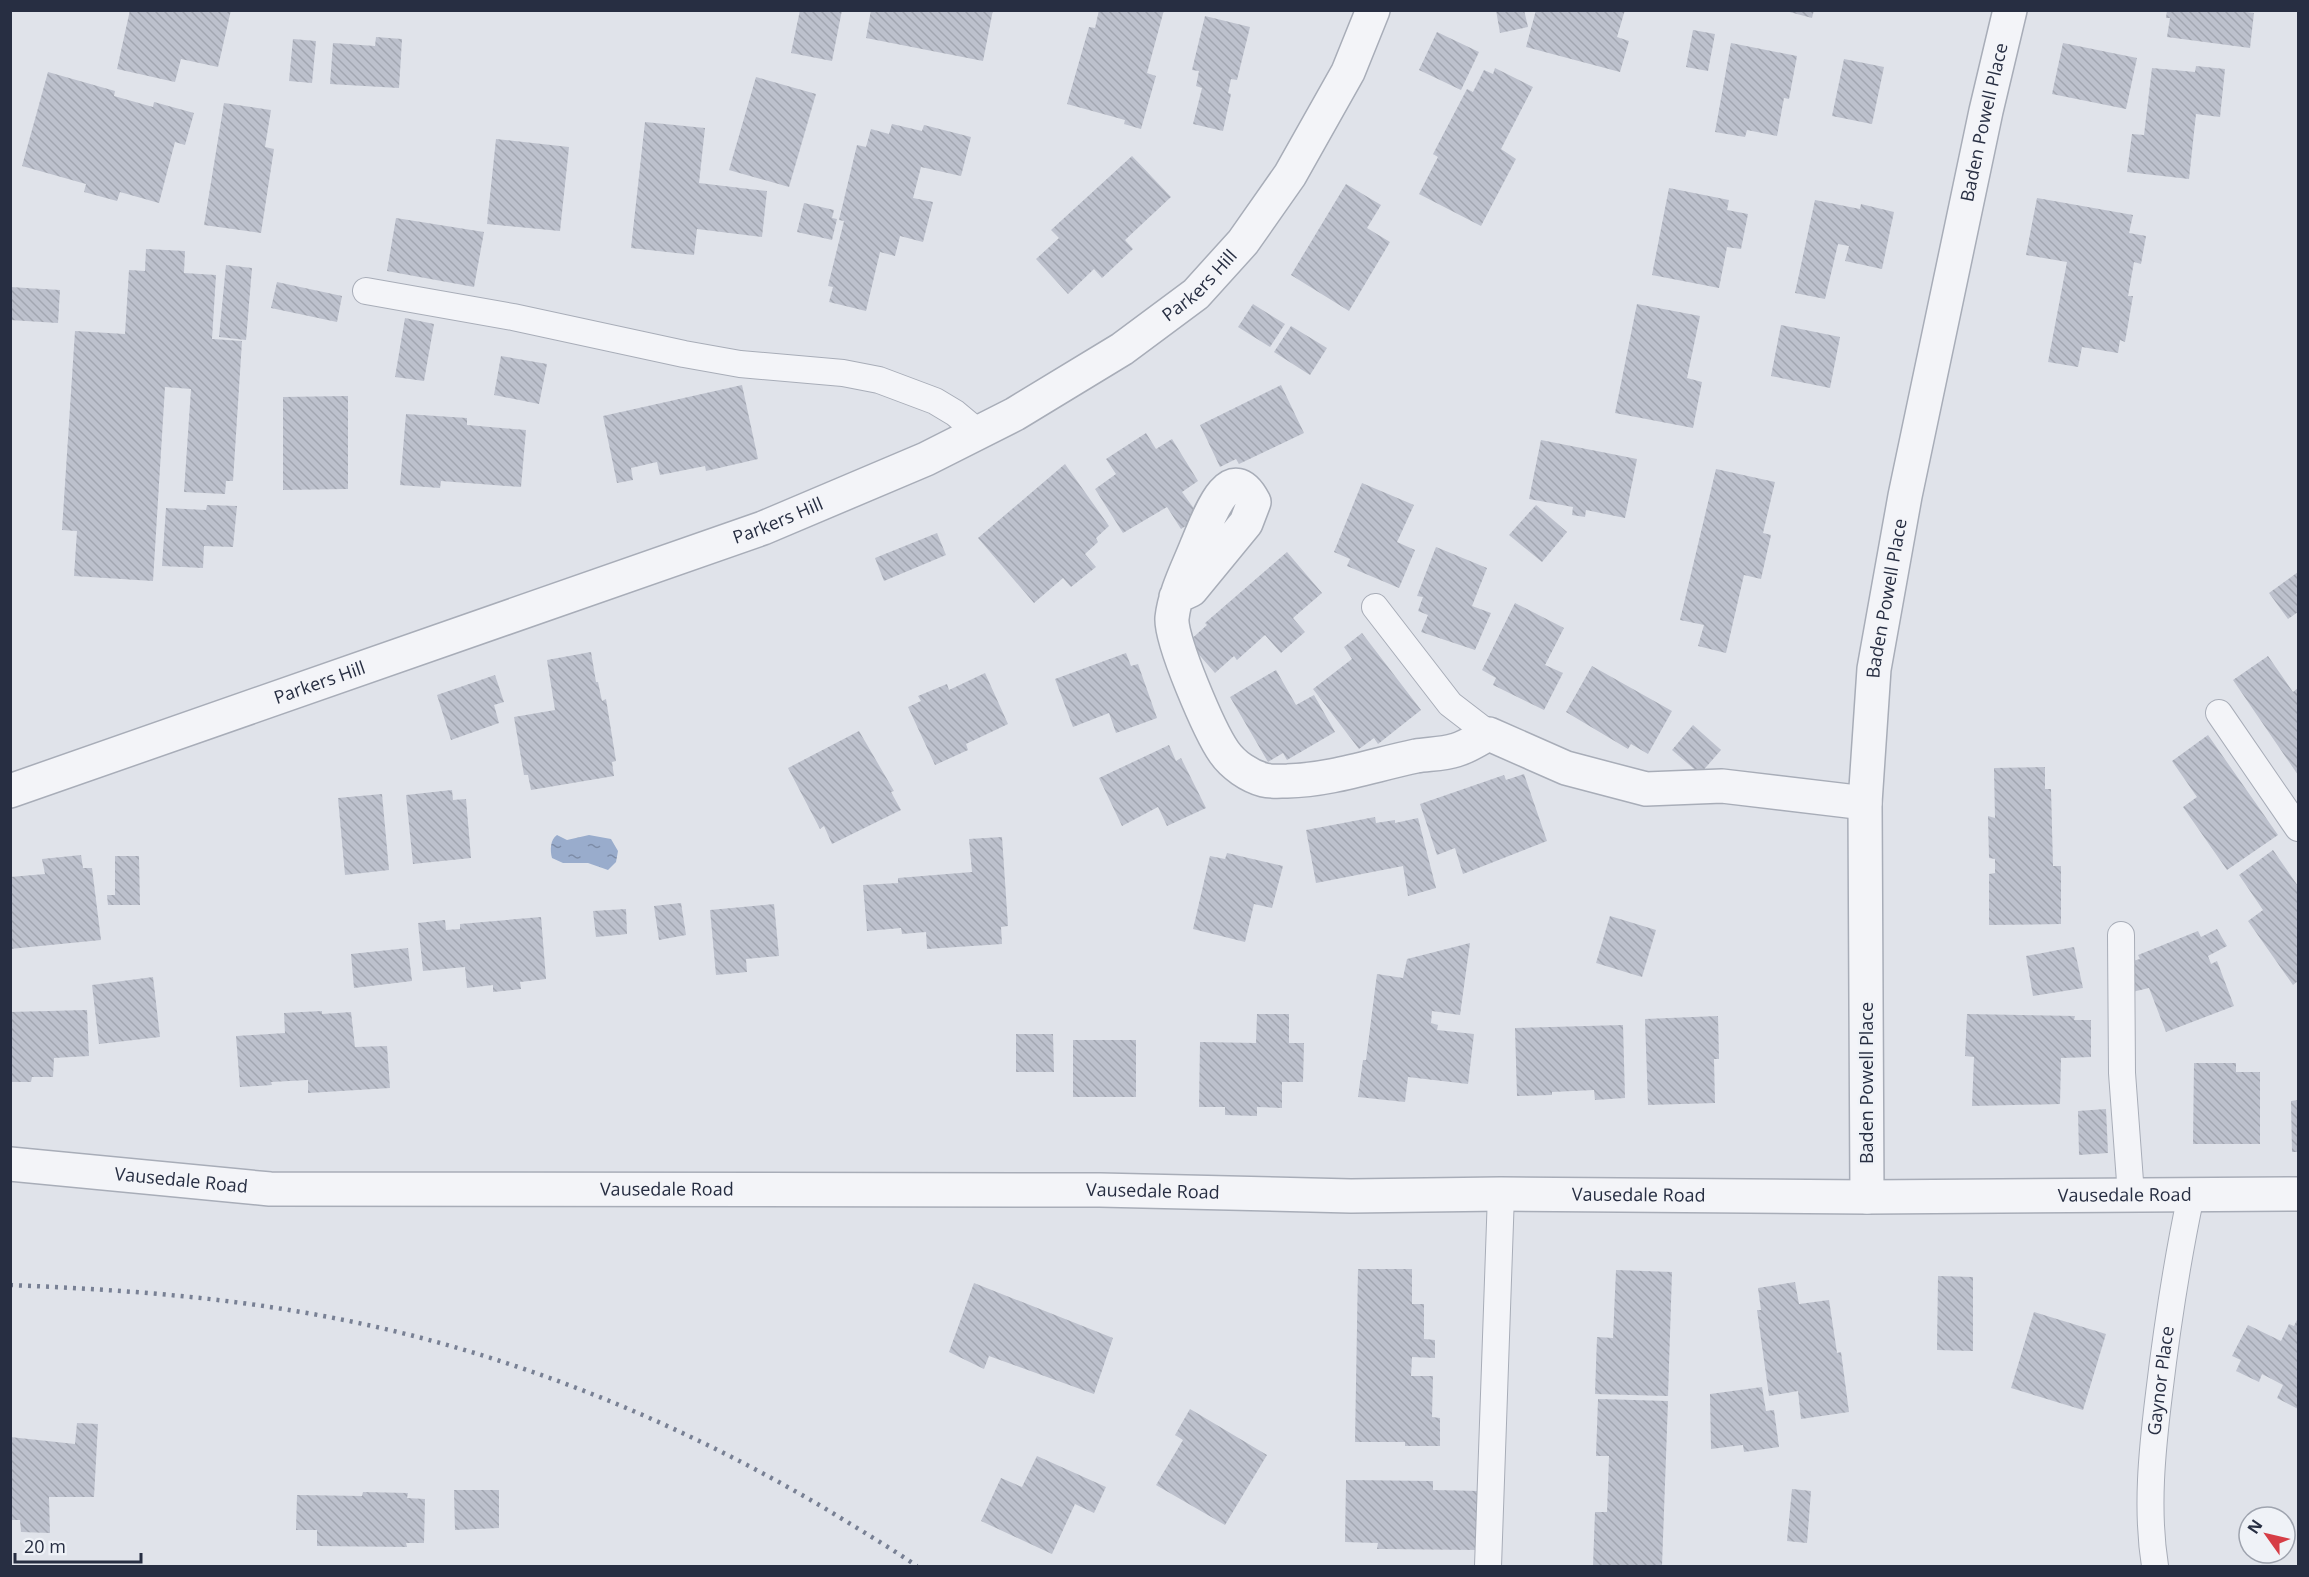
<svg xmlns="http://www.w3.org/2000/svg" width="2309" height="1577" font-family="'Open Sans',sans-serif">
<defs>
<pattern id="water-ripples" width="26" height="14" patternUnits="userSpaceOnUse" patternTransform="scale(1.5)"><rect width="26" height="14" fill="#99accc"/><path d="M2 4q2-2 4 0t4 0M15 11q2-2 4 0t4 0" fill="none" stroke="#7d8ca7"/></pattern>
<pattern id="building-back-hatch" width="6" height="6" patternUnits="userSpaceOnUse" patternTransform="scale(1.5)"><rect width="6" height="6" fill="#bdc1cd"/><path d="M-1 5l2 2M0 0l6 6M5-1l2 2" fill="none" stroke="#a2a6b1"/></pattern>
</defs>
<rect width="100%" height="100%" fill="#e0e3ea"/>
<!-- water -->
<path fill="url(#water-ripples)" d="M557,835L567,840L589,835L611,839L618,851L616,862L608,870L588,863H563L552,858C550,850 550,840 557,835Z"/>
<!-- building -->
<g fill="url(#building-back-hatch)">
<polygon points="130,10 231,10 218,67 181,59 175,82 117,69"/>
<polygon points="800,10 842,10 832,61 791,53"/>
<polygon points="871,10 993,10 983,61 866,38"/>
<polygon points="1099,10 1164,10 1147,73 1156,76 1141,129 1124,124 1125,120 1067,104 1089,27 1095,28"/>
<polygon points="1496,10 1524,10 1528,27 1500,33"/>
<polygon points="1536,10 1625,10 1617,37 1629,41 1620,72 1526,47"/>
<polygon points="1782,10 1814,10 1812,18"/>
<polygon points="2167,10 2231,10 2254,13 2250,48 2167,37 2170,18 2166,18"/>
<polygon points="1205,16 1250,27 1237,80 1231,79 1228,93 1231,94 1223,131 1193,124 1202,88 1196,86 1199,71 1192,70"/>
<polygon points="1693,30 1715,34 1708,71 1686,67"/>
<polygon points="1437,32 1479,52 1461,90 1419,70"/>
<polygon points="376,37 402,39 399,88 330,84 333,43 375,46"/>
<polygon points="293,39 316,41 312,83 289,81"/>
<polygon points="1731,43 1797,56 1789,99 1784,98 1777,136 1747,130 1745,137 1715,132"/>
<polygon points="2063,43 2137,58 2126,109 2052,94"/>
<polygon points="1844,59 1884,67 1872,124 1832,116"/>
<polygon points="2196,66 2225,69 2220,117 2196,114 2189,179 2127,172 2132,134 2144,135 2152,68 2195,72"/>
<polygon points="1495,68 1533,87 1501,149 1516,159 1481,226 1419,194 1438,157 1433,154 1467,89 1473,92 1484,70 1493,74"/>
<polygon points="48,72 115,91 114,96 153,107 154,102 194,113 185,145 175,142 159,203 120,192 117,201 84,192 86,184 22,166"/>
<polygon points="756,77 816,94 789,187 729,170"/>
<polygon points="224,103 271,110 265,147 274,149 261,233 204,225"/>
<polygon points="645,122 705,128 699,183 767,191 762,237 697,229 694,255 631,248"/>
<polygon points="892,124 922,131 924,125 971,137 961,176 921,167 913,198 933,202 923,242 900,236 895,256 880,252 866,311 829,302 833,287 828,286 844,221 839,220 857,145 866,147 871,129 889,134"/>
<polygon points="496,139 569,147 560,231 487,224"/>
<polygon points="1132,156 1171,197 1125,240 1133,249 1102,278 1094,269 1068,294 1036,259 1059,238 1051,230"/>
<polygon points="1346,184 1381,205 1367,228 1390,242 1349,311 1291,275"/>
<polygon points="1669,188 1729,200 1727,210 1748,214 1741,249 1727,247 1719,288 1652,275"/>
<polygon points="2037,198 2133,215 2129,233 2146,236 2141,264 2134,262 2128,296 2133,296 2125,342 2120,340 2118,353 2082,347 2078,367 2048,362 2067,262 2026,255"/>
<polygon points="1815,200 1860,209 1861,204 1894,212 1882,269 1845,261 1849,246 1838,244 1825,299 1795,293"/>
<polygon points="804,203 834,210 832,218 837,219 832,240 797,232"/>
<polygon points="396,218 484,232 474,287 387,271"/>
<polygon points="146,249 185,251 184,273 216,275 212,339 242,341 233,481 226,481 225,494 184,492 191,389 165,387 153,581 74,576 77,531 62,530 75,331 125,334 129,270 145,271"/>
<polygon points="226,265 252,268 246,340 219,337"/>
<polygon points="277,282 342,296 337,322 271,308"/>
<polygon points="10,287 60,290 58,323 10,320"/>
<polygon points="1253,304 1285,324 1270,347 1238,327"/>
<polygon points="1637,304 1700,316 1687,378 1702,382 1693,428 1615,413"/>
<polygon points="405,318 434,324 424,381 395,377"/>
<polygon points="1781,325 1840,337 1830,388 1771,376"/>
<polygon points="1291,326 1327,348 1310,375 1274,352"/>
<polygon points="501,356 547,364 539,404 494,395"/>
<polygon points="742,385 758,459 706,471 705,466 660,475 657,462 631,468 633,480 617,483 603,416"/>
<polygon points="1281,385 1304,433 1239,464 1236,459 1220,467 1200,425"/>
<polygon points="348,396 348,489 283,490 283,397"/>
<polygon points="406,414 467,418 467,425 526,430 521,487 441,481 440,488 400,485"/>
<polygon points="1146,433 1156,449 1172,439 1198,481 1182,492 1200,517 1181,529 1167,507 1123,533 1095,489 1116,474 1106,459"/>
<polygon points="1541,440 1637,459 1625,518 1586,510 1585,517 1572,515 1573,507 1529,499"/>
<polygon points="1065,464 1109,526 1096,538 1098,542 1085,554 1096,567 1071,587 1063,578 1034,603 978,538"/>
<polygon points="1716,469 1775,482 1763,533 1771,535 1761,579 1744,575 1726,653 1698,646 1704,625 1680,620"/>
<polygon points="1362,483 1414,505 1397,542 1415,550 1399,588 1347,566 1350,559 1334,552"/>
<polygon points="207,505 237,506 233,547 204,546 203,568 162,566 166,508 206,510"/>
<polygon points="1536,505 1567,532 1542,562 1509,535"/>
<polygon points="937,533 946,555 884,581 875,558"/>
<polygon points="1436,547 1487,568 1472,606 1491,613 1475,650 1421,632 1428,615 1418,611 1423,597 1417,596"/>
<polygon points="1287,552 1322,593 1293,618 1305,632 1281,653 1265,635 1237,660 1234,656 1215,673 1188,642 1207,625 1205,623"/>
<polygon points="2298,572 2298,612 2288,619 2269,593"/>
<polygon points="1515,603 1564,628 1545,665 1563,673 1544,710 1493,685 1496,678 1482,670"/>
<polygon points="1362,633 1421,710 1378,744 1374,738 1359,749 1313,689 1352,659 1344,647"/>
<polygon points="591,652 596,682 598,682 602,701 606,699 616,761 612,762 614,776 531,790 528,775 524,775 514,717 555,710 547,660"/>
<polygon points="1126,653 1131,666 1138,664 1157,718 1116,733 1109,713 1073,727 1055,679"/>
<polygon points="2268,656 2293,692 2298,688 2298,775 2233,680"/>
<polygon points="1592,666 1672,711 1648,754 1631,744 1628,749 1566,712"/>
<polygon points="1276,670 1296,705 1314,695 1335,732 1287,760 1283,753 1268,762 1230,697"/>
<polygon points="985,673 1008,724 966,744 968,750 935,765 908,707 921,701 918,696 947,684 949,690"/>
<polygon points="495,675 504,702 494,705 499,723 451,740 437,695"/>
<polygon points="1693,725 1721,750 1700,774 1672,750"/>
<polygon points="859,731 894,791 891,792 901,810 832,844 824,826 820,829 788,768"/>
<polygon points="2208,735 2278,835 2227,870 2183,807 2197,797 2172,761"/>
<polygon points="1169,745 1176,761 1181,758 1206,808 1167,826 1158,807 1122,826 1099,778"/>
<polygon points="2045,767 2045,789 2051,789 2053,866 2061,866 2061,924 1989,925 1989,874 1995,873 1995,859 1989,858 1988,816 1995,818 1994,768"/>
<polygon points="1524,774 1547,841 1463,874 1455,848 1437,855 1420,804 1504,775 1506,780"/>
<polygon points="452,790 453,800 466,799 471,858 413,864 406,795"/>
<polygon points="382,794 389,870 345,875 338,798"/>
<polygon points="1375,817 1376,823 1395,820 1395,823 1418,818 1436,888 1408,896 1403,866 1316,883 1306,830"/>
<polygon points="1002,837 1008,926 1001,927 1002,944 927,949 926,932 902,934 901,928 867,931 863,885 898,883 898,878 972,872 969,839"/>
<polygon points="2273,850 2298,886 2298,981 2293,985 2248,921 2263,910 2239,875"/>
<polygon points="1227,853 1283,866 1272,908 1254,904 1245,942 1193,929 1210,856 1225,859"/>
<polygon points="81,855 83,868 92,868 101,940 10,949 10,877 45,874 42,859"/>
<polygon points="115,856 139,856 140,905 108,905 107,895 115,895"/>
<polygon points="681,903 686,935 659,940 654,906"/>
<polygon points="774,904 779,956 746,959 747,972 716,975 710,910"/>
<polygon points="626,909 627,934 596,937 593,911"/>
<polygon points="1610,916 1656,930 1642,977 1596,963"/>
<polygon points="541,917 546,979 520,982 521,989 493,992 493,985 467,988 465,967 423,971 418,923 445,920 446,930 460,929 460,924"/>
<polygon points="2217,929 2227,946 2208,956 2211,964 2217,961 2234,1006 2166,1032 2149,988 2132,992 2125,963 2140,959 2138,955 2198,931 2201,937"/>
<polygon points="1470,943 1460,1015 1432,1011 1431,1023 1438,1025 1437,1030 1474,1034 1468,1084 1408,1077 1405,1102 1358,1097 1363,1060 1366,1060 1377,974 1403,978 1407,959"/>
<polygon points="2074,947 2083,988 2033,996 2026,956"/>
<polygon points="408,948 412,981 354,988 351,954"/>
<polygon points="153,977 160,1037 99,1044 92,985"/>
<polygon points="87,1010 89,1056 54,1058 53,1077 32,1077 31,1082 10,1082 10,1012"/>
<polygon points="322,1011 322,1014 351,1012 355,1047 387,1046 390,1088 308,1093 308,1080 271,1082 272,1085 240,1087 236,1036 285,1033 284,1013"/>
<polygon points="1257,1014 1289,1014 1289,1043 1304,1043 1303,1082 1282,1082 1282,1108 1257,1107 1257,1116 1225,1115 1225,1107 1199,1107 1200,1042 1256,1043"/>
<polygon points="1967,1014 2075,1016 2074,1020 2091,1020 2091,1057 2061,1058 2060,1104 1972,1106 1974,1057 1965,1056"/>
<polygon points="1718,1016 1719,1059 1714,1059 1715,1103 1648,1105 1645,1019"/>
<polygon points="1623,1025 1625,1098 1595,1100 1594,1090 1552,1092 1552,1095 1517,1096 1515,1028"/>
<polygon points="1016,1034 1053,1034 1054,1072 1016,1072"/>
<rect x="1073" y="1040" width="63" height="57"/>
<polygon points="2194,1063 2236,1063 2236,1072 2260,1072 2260,1144 2193,1144"/>
<polygon points="2298,1100 2298,1152 2292,1152 2291,1101"/>
<polygon points="2106,1109 2108,1153 2079,1155 2078,1111"/>
<polygon points="1358,1269 1412,1269 1412,1304 1424,1304 1424,1339 1435,1340 1435,1358 1412,1357 1411,1376 1433,1376 1432,1417 1440,1418 1440,1446 1405,1446 1405,1442 1355,1442"/>
<polygon points="1616,1270 1672,1272 1668,1396 1595,1394 1597,1337 1613,1338"/>
<polygon points="1938,1276 1973,1277 1973,1351 1937,1350"/>
<polygon points="1795,1282 1799,1304 1829,1300 1837,1353 1841,1352 1849,1412 1801,1419 1798,1391 1769,1396 1757,1310 1761,1310 1758,1288"/>
<polygon points="974,1283 1113,1338 1094,1394 989,1356 984,1369 949,1352"/>
<polygon points="2034,1312 2106,1334 2083,1410 2011,1388"/>
<polygon points="2298,1318 2298,1409 2277,1398 2283,1385 2262,1374 2259,1382 2236,1371 2241,1360 2232,1356 2248,1325 2281,1341 2289,1324 2294,1326"/>
<polygon points="1762,1387 1766,1411 1774,1410 1779,1447 1744,1452 1743,1445 1711,1449 1710,1394"/>
<polygon points="1598,1399 1668,1401 1662,1566 1593,1566 1595,1512 1607,1512 1609,1456 1596,1456"/>
<polygon points="1190,1409 1267,1455 1225,1525 1156,1485 1183,1440 1175,1435"/>
<polygon points="77,1423 98,1424 94,1497 49,1497 50,1533 21,1532 20,1520 10,1520 10,1437 75,1444"/>
<polygon points="1037,1456 1106,1487 1094,1513 1075,1504 1052,1554 981,1521 1001,1478 1022,1487"/>
<polygon points="1346,1480 1433,1481 1433,1490 1480,1491 1480,1550 1377,1549 1378,1543 1345,1542"/>
<polygon points="1792,1489 1811,1491 1807,1543 1787,1541"/>
<polygon points="454,1490 499,1490 499,1528 455,1530"/>
<polygon points="363,1492 408,1493 407,1498 425,1499 424,1543 406,1543 407,1547 317,1546 317,1530 296,1530 297,1495 362,1496"/>
</g>
<g fill="none" stroke-linecap="round" stroke-linejoin="round">
<!-- lane casing -->
<g stroke="#a8adb8" stroke-width="28">
<g id="lane">
<polyline points="366,291 513,317 684,354 740,364 843,373 879,380 935,401 955,413 979,433"/>
<polyline points="1375,607 1450,704 1489,734"/>
<polyline points="2219,713 2298,828"/>
<polyline points="2121,935 2122,1073 2131,1195"/>
<polyline points="1488,1566 1501,1194"/>
<path id="s1" d="M2155,1566C2146,1509 2152,1451 2159,1394C2167,1327 2177,1261 2191,1195"/>
</g>
</g>
<!-- street casing -->
<g stroke="#a8adb8" stroke-width="36">
<g id="street">
<path d="M1176,597L1191,590L1246,523L1254,502C1229,453 1206,525 1197,545C1188,568 1175,592 1172,618C1170,640 1210,732 1224,752C1233,765 1249,776 1264,780C1271,782 1280,781 1287,781C1331,780 1373,765 1416,756C1429,754 1444,754 1456,750C1467,747 1478,739 1489,734L1566,768L1646,789L1722,786L1865,803"/>
<path id="s2" d="M10,791L763,528L926,459L1015,414L1122,349L1196,294L1243,242L1290,175L1348,72L1373,10"/>
<path id="s3" d="M10,1164L270,1189L1100,1190L1351,1196L1501,1194L1867,1197L2298,1194"/>
<path id="s4" d="M1867,1197L1865,803L1874,669L1905,496L1986,111L2010,10"/>
</g>
</g>
<!-- lane -->
<use href="#lane" stroke="#f3f4f8" stroke-width="26"/>
<!-- street -->
<use href="#street" stroke="#f3f4f8" stroke-width="33"/>
<!-- rail -->
<path stroke="#788094" stroke-width="4.5" stroke-dasharray="3 6" stroke-linecap="butt" d="M10,1285C106,1289 201,1295 295,1311C484,1342 667,1414 831,1512C860,1530 889,1547 917,1566"/>
</g>
<g text-anchor="middle" stroke-width="5" stroke-linejoin="round" paint-order="stroke">
<!-- street labels -->
<g font-size="18" fill="#272e42" stroke="#eff2f7">
<text dy="6" stroke="none"><textPath href="#s4" startOffset="1086">Baden Powell Place</textPath></text>
<text dy="6" stroke="none"><textPath href="#s2" startOffset="1300">Parkers Hill</textPath></text>
<text dy="6" stroke="none"><textPath href="#s2" startOffset="814">Parkers Hill</textPath></text>
<text dy="6" stroke="none"><textPath href="#s4" startOffset="600">Baden Powell Place</textPath></text>
<text dy="6" stroke="none"><textPath href="#s2" startOffset="328">Parkers Hill</textPath></text>
<text transform="translate(1867 1083) rotate(-90)" y="6">Baden Powell Place</text>
<text dy="6" stroke="none"><textPath href="#s3" startOffset="172">Vausedale Road</textPath></text>
<text dy="6" stroke="none"><textPath href="#s3" startOffset="658">Vausedale Road</textPath></text>
<text dy="6" stroke="none"><textPath href="#s3" startOffset="1144">Vausedale Road</textPath></text>
<text dy="6" stroke="none"><textPath href="#s3" startOffset="1630">Vausedale Road</textPath></text>
<text dy="6" stroke="none"><textPath href="#s3" startOffset="2116">Vausedale Road</textPath></text>
<text dy="6" stroke="none"><textPath href="#s1" startOffset="186">Gaynor Place</textPath></text>
</g>
</g>
<!-- border -->
<rect width="2309" height="1577" fill="none" stroke="#272e42" stroke-width="24"/>
<!-- north arrow -->
<g transform="translate(2267 1535) rotate(304)"><circle r="28" fill="#eff2f7" stroke="#9fa4af" stroke-width="1.5"/>
<path d="M0-4.5L10 22L0 15L-10 22Z" fill="#d63d46"/>
<text y="-9" font-size="16" font-weight="bold" text-anchor="middle" fill="#272e42">N</text>
</g>
<!-- scale -->
<path d="M15 1553v9h126v-9" fill="none" stroke="#272e42" stroke-width="3"/>
<text x="24" y="1553" font-size="18" fill="#272e42" stroke="#eff2f7" stroke-width="4.5" paint-order="stroke">20 m</text>
</svg>
